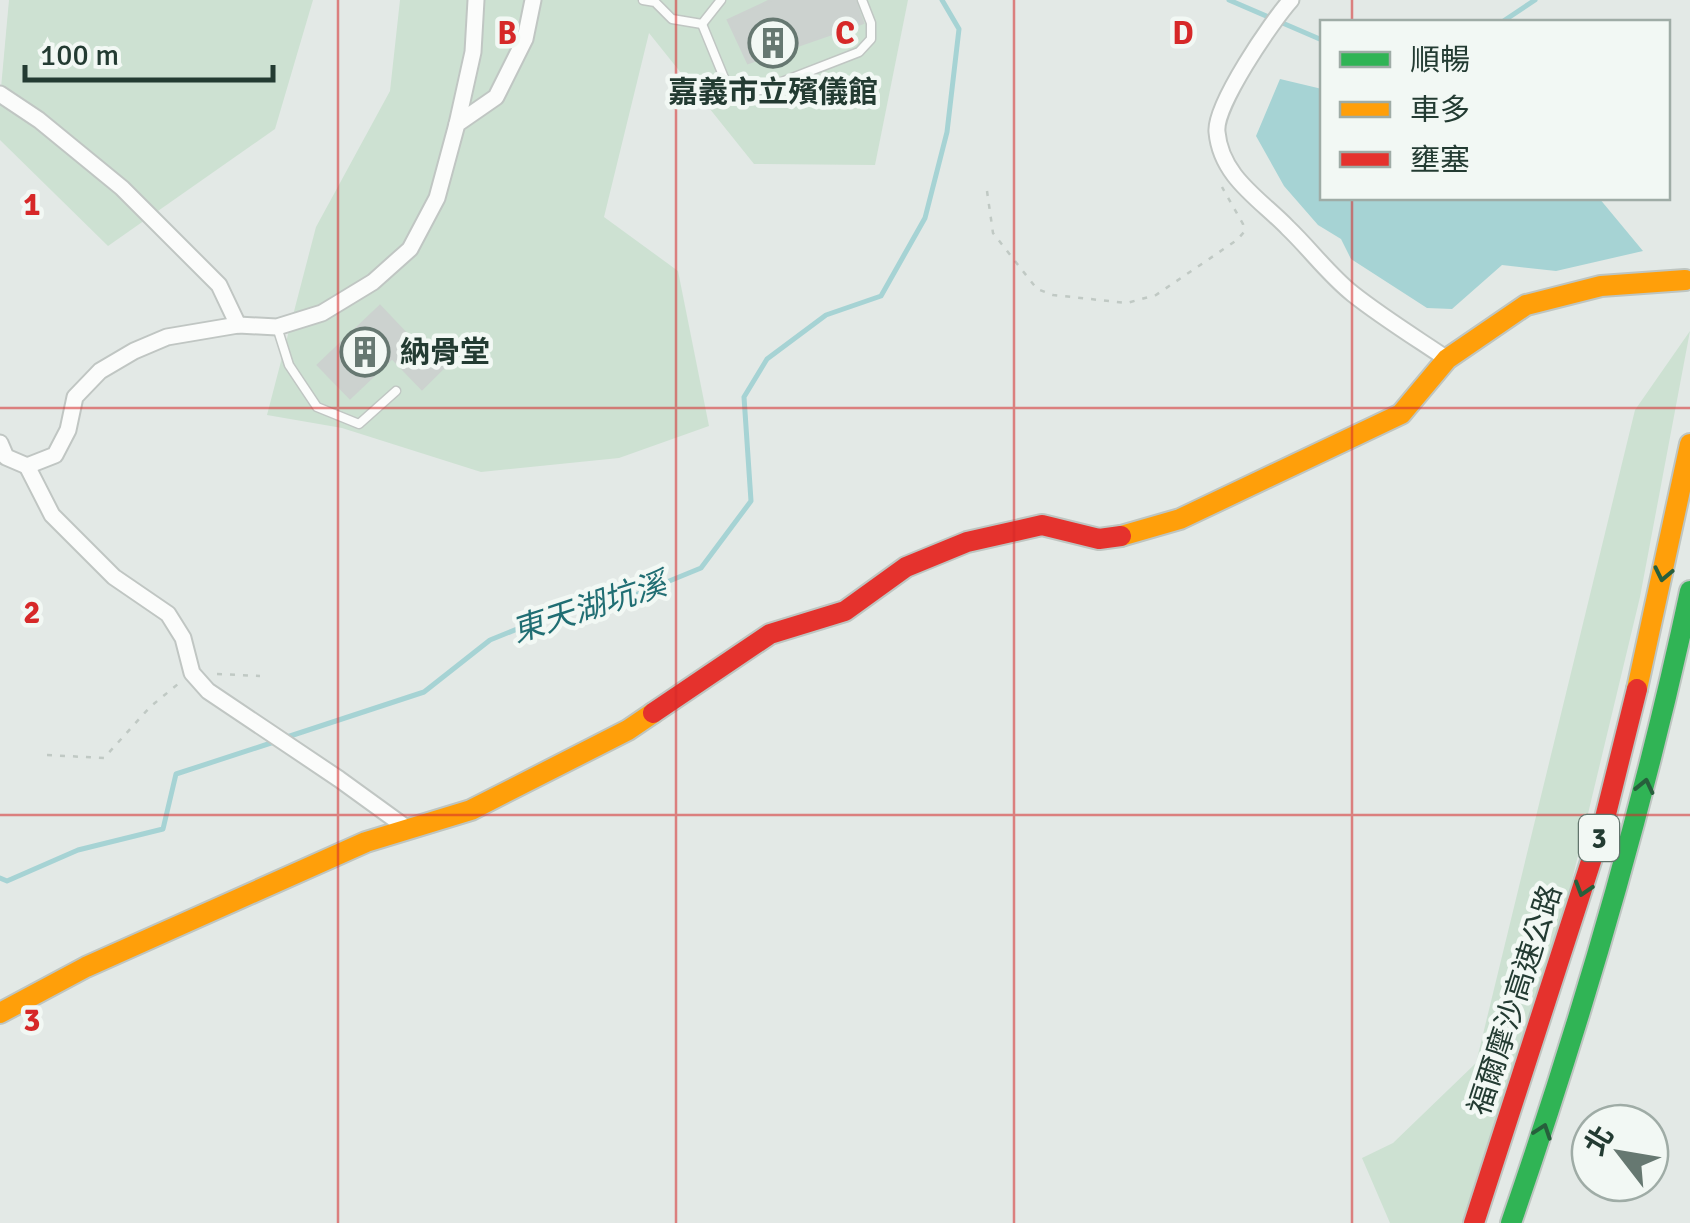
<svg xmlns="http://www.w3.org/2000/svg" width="1690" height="1223" font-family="Signika,'Noto Sans TC',sans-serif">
<rect width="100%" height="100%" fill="#e3e9e6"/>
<!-- green -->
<g fill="#cde1d2">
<polygon points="9,0 313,0 275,129 108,246 0,140 0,99"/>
<polygon points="400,0 908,0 875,165 754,164 649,33 604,217 678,271 709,426 619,458 481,472 342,428 267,415 316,227 390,91"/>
<polygon points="1690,331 1640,597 1557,943 1463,1223 1390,1223 1362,1158 1393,1143 1476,1063 1635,410"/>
</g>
<!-- water -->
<polygon fill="#a6d3d4" points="1280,79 1322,89 1322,198 1599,198 1643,251 1556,271 1502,265 1452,309 1427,308 1351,259 1341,239 1318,225 1284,186 1256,136"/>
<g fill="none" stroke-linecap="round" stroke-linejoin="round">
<!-- stream -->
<g stroke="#a6d3d4" stroke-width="5">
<polyline points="1229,0 1322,40"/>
<polyline points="1502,22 1535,0"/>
<polyline points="287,737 424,692 490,640 542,619 618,602 701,568 751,501 744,397 767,359 826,315 881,296 925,218 947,132 959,29 942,0"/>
<polyline points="0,878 7,881 78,850 163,829 176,774 277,741"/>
</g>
</g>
<!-- building -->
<g fill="#ccd2cf" stroke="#ccd2cf" stroke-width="2.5">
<polygon points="771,0 855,0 863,23 748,63 728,20"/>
<polygon points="380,306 416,344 421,338 447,364 422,389 392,358 350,398 318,365"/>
</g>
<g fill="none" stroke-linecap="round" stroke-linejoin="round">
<!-- lane casing -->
<g stroke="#c0c6c3" stroke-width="11">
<g id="lane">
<polyline points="643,0 655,2 672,19 702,24 721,0"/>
<polyline points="702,24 727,85 740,93 761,90 859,52 871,39 871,23 862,0"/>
<polyline points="277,327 289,365 317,407 359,424 396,391"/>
</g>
</g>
<!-- street casing -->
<g stroke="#c0c6c3" stroke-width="19">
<g id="street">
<path d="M1291,0C1272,21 1214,106 1217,132C1221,177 1260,199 1288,228C1310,249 1329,275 1353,294C1382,317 1416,338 1447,359"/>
<polyline points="0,94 39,120 122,188 219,285 238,325"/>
<polyline points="457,124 473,52 476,0"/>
<polyline points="0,443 6,457 27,466 55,455 68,430 75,397 100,371 134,351 167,337 238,325 277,327 322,313 373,282 410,249 437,198 457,124 496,97 525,39 533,0"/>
<polyline points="27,466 52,515 114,577 168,614 183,638 192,673 208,691 339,779 408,829"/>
</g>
</g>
<!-- fast casing -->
<g stroke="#bec5c1" stroke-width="24">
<path id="fast" d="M1511,1223C1583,1015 1644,806 1690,591"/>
</g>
<!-- slow casing -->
<g stroke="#bec5c1" stroke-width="24">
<g id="slow">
<polyline points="1121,536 1180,519 1401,414 1447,359 1526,305 1601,286 1685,280"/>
<polyline points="1637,689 1690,444"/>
<polyline points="0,1013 86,967 366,842 471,810 628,730 653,713"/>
</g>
</g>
<!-- jam casing -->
<g stroke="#bec5c1" stroke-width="24">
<g id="jam">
<polyline points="653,713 770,634 845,611 906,567 967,542 1042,525 1099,539 1121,536"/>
<polyline points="1474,1223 1605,818 1637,689"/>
</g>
</g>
<!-- path -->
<g stroke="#c0c9c4" stroke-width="2.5" stroke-dasharray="5 8" stroke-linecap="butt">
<polyline points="987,191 993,233 1037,289 1053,295 1127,303 1156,295 1237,240 1244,232 1243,224 1222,187"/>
<polyline points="217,674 260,676"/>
<polyline points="47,755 104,758 150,707 178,684"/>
</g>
<!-- lane -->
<use href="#lane" stroke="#fbfcfb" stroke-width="8"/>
<!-- street -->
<use href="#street" stroke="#fbfcfb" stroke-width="15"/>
<!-- fast -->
<use href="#fast" stroke="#30b455" stroke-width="20"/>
<!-- slow -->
<use href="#slow" stroke="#ff9f0a" stroke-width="20"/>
<!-- jam -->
<use href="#jam" stroke="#e5322d" stroke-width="20"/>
</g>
<!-- one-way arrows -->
<defs><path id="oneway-chevron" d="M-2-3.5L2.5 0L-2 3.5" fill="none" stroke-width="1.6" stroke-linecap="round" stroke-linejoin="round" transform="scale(2.5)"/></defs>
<g stroke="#275f3c">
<use href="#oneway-chevron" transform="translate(1663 574) rotate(102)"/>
<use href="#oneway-chevron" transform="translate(1645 786) rotate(-77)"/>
<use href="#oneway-chevron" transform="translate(1583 889) rotate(107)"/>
<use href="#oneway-chevron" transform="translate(1543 1131) rotate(-71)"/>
</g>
<!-- grid -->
<path fill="none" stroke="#d62828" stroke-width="2.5" stroke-opacity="0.55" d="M338,0V1223M676,0V1223M1014,0V1223M1352,0V22M1352,198V1223M0,408H1690M0,815H1690"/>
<!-- icons -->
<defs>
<g id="building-ring" transform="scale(2.5)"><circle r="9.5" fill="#f2f8f4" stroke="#667871" stroke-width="1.5"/><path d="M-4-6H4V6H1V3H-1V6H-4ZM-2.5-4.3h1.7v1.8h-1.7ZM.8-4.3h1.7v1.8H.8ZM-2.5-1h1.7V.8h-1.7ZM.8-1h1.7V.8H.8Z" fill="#667871"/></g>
</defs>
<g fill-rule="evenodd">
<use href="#building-ring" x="773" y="43"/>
<use href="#building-ring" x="365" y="352"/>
</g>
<g text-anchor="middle" stroke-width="9" stroke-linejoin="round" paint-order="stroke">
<!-- shield labels -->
<rect fill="#f2f8f4" stroke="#61746c" stroke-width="2.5" x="1579" y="815" width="40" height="46" rx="8"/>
<g font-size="28" font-weight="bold" fill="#233b32">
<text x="1599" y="848">3</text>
</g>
<!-- poi labels -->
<g font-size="30" font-weight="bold" fill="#233b32" stroke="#f2f8f4">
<text x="773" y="102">嘉義市立殯儀館</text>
<text x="400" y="362" text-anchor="start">納骨堂</text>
</g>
<!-- street labels -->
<g font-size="30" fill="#233b32" stroke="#f2f8f4">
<text transform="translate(1515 1000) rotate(-72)" y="10">福爾摩沙高速公路</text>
</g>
<!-- water labels -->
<g font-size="32" font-style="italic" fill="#206e73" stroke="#f2f8f4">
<text transform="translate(589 607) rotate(-18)" y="11">東天湖坑溪</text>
</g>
</g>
<g font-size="32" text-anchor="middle" font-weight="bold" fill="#d62828" stroke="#f2f8f4" stroke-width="9" stroke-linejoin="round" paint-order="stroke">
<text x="507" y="44">B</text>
<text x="845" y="44">C</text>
<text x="1183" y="44">D</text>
<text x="32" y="215">1</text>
<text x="32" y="623">2</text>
<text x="32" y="1031">3</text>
</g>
<!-- legend -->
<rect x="1320" y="20" width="350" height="180" fill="#f2f8f4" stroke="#9faca6" stroke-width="2.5"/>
<rect x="1340" y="52" width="50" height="15" fill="#30b455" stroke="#9faca6" stroke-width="2.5"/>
<text x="1410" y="70" font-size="30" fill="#233b32">順暢</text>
<rect x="1340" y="102" width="50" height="15" fill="#ff9f0a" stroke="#9faca6" stroke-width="2.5"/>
<text x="1410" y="120" font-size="30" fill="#233b32">車多</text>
<rect x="1340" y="152" width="50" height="15" fill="#e5322d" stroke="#9faca6" stroke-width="2.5"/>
<text x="1410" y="170" font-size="30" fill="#233b32">壅塞</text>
<!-- north arrow -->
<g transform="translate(1620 1153) rotate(301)"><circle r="48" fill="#f2f8f4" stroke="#9faca6" stroke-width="2.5"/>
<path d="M0-8L18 38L0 25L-18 38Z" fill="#667871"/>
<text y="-15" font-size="28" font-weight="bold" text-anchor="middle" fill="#233b32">北</text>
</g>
<!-- scale -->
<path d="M25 65v15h248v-15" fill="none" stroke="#233b32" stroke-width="5"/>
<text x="40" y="65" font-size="30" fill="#233b32" stroke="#f2f8f4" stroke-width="8" paint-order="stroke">100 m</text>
</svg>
